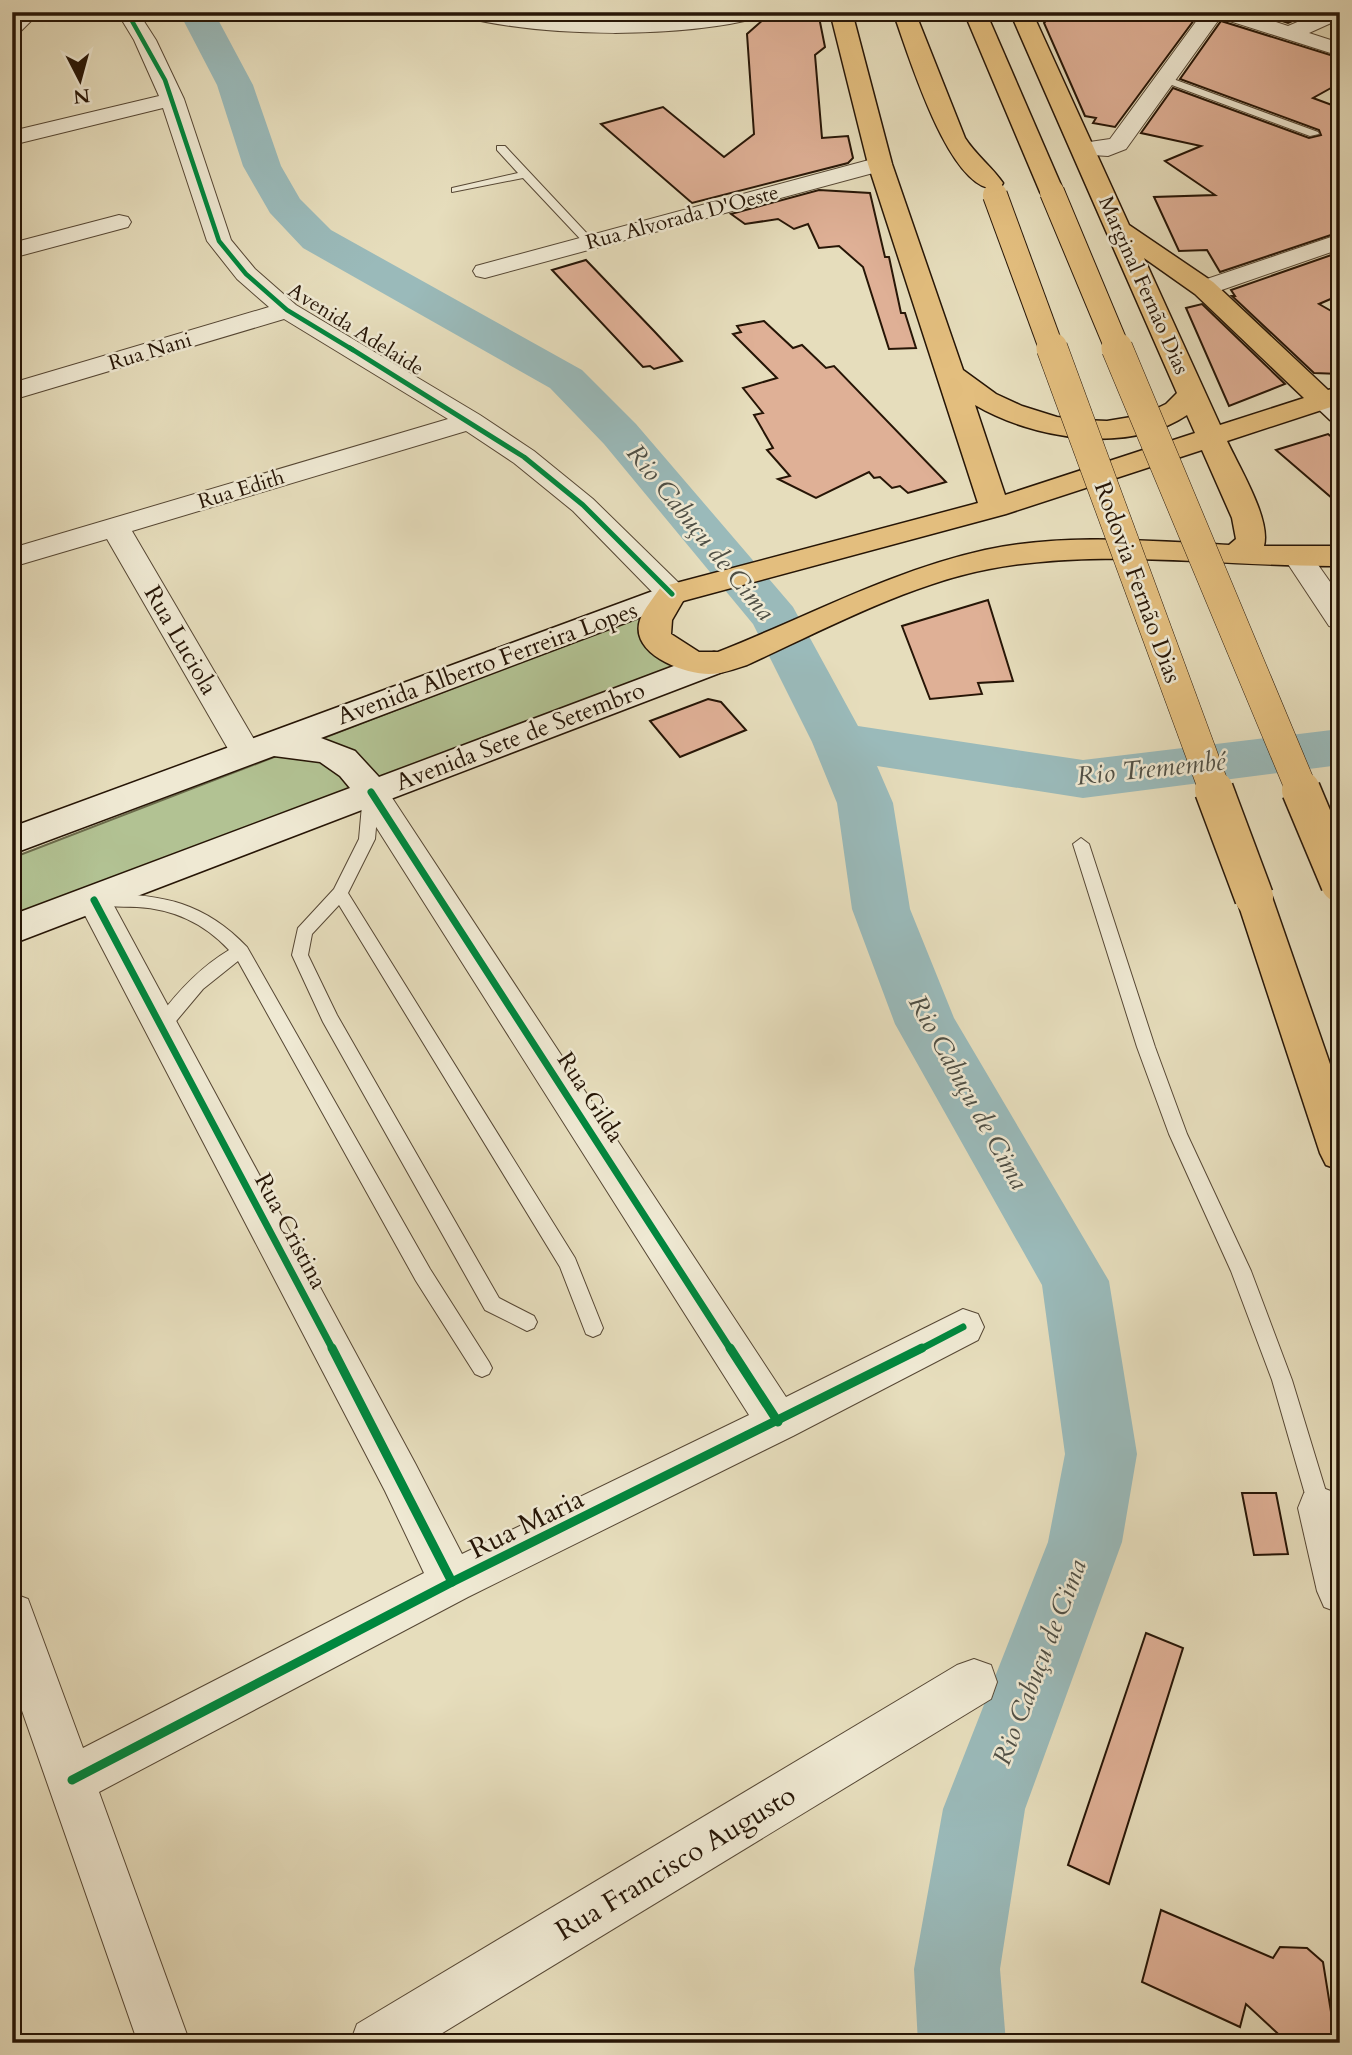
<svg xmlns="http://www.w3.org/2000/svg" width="1352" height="2055" font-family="Cardo,serif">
<rect width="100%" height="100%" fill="#e6ddbc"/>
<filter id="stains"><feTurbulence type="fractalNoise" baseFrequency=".00286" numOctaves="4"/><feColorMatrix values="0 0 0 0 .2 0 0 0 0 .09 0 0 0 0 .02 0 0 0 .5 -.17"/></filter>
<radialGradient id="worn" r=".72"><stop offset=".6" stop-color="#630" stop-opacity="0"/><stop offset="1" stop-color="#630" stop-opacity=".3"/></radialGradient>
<!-- green -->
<polygon fill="#b2c293" stroke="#6c6c4c" stroke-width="2" points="643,615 678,667 12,924 12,858"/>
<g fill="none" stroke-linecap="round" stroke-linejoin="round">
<!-- river -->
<polygon fill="#9ababa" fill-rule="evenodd" points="179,12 214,12 253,85 281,166 300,199 331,230 582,370 636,424 793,607 858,726 1083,760 1340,729 1340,765 1083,798 877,766 893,803 910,909 954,1018 1109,1281 1137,1454 1122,1542 1025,1809 1000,1969 1006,2043 918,2043 914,1969 943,1809 1048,1542 1065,1454 1042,1285 895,1024 852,909 837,803 812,742 753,624 604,444 550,388 303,248 270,213 243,166 217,85"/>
</g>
<!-- building -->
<g fill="#dfb096" stroke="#261506" stroke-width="2">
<polygon points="772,12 818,12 825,47 815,55 822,138 848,136 853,158 848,163 692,203 601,124 663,107 724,157 754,134 747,34"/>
<polygon points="1053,12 1200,12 1115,127 1093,123 1096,118 1085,116 1044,23"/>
<polygon points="1255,12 1309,12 1311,13 1288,23"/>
<polygon points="1221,21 1340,58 1340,83 1313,98 1340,108 1340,232 1220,272 1207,250 1179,251 1154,197 1215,195 1165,161 1201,146 1141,133 1173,88 1309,138 1321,135 1319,130 1180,79"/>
<polygon points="819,190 870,193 885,257 889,257 901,313 905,313 916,348 889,349 863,267 839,246 819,248 808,224 794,229 778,219 745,224 731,214"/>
<polygon points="1340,252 1340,295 1319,304 1340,316 1340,374 1314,373 1232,296 1235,296 1231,290"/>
<polygon points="586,260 654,331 682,361 654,369 650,366 643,367 552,270"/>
<polygon points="1202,304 1285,384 1229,406 1186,308"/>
<polygon points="764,321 793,348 802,345 826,368 834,366 946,482 908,493 900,486 892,488 880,477 874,478 869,472 816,498 778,479 790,476 767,450 773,448 754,415 763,413 743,388 777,378 733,334 741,332 737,326"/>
<polygon points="1328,434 1340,444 1340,505 1276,450"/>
<polygon points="988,600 1013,681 978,683 982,694 930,699 902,626"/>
<polygon points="708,699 721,702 746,730 680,757 650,721"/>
<polygon points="1242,1493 1276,1493 1288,1554 1254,1555"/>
<polygon points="1146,1633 1183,1648 1109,1884 1068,1865"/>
<polygon points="1161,1910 1273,1958 1280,1947 1307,1948 1323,1962 1336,2043 1288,2043 1246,2004 1240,2027 1142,1982"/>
</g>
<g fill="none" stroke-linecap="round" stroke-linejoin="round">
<!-- lane casing -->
<g stroke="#564734" stroke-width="2">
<g id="lane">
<polygon points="1165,76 1318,132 1319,134 1310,136 1161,81 1160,79"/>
<polygon points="497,146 505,146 594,241 594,245 586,245 523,178 452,192 452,188 518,173 497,150"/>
<polygon points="371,788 379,794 375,839 348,893 575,1258 603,1328 600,1334 593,1337 586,1334 560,1267 339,905 312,934 308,955 337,1015 499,1298 534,1316 537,1322 534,1328 527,1331 485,1310 323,1022 292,955 298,928 334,889 359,839 363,794"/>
<polygon points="1081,838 1089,844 1155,1047 1187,1134 1251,1271 1292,1380 1331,1508 1327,1515 1320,1518 1313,1515 1309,1508 1272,1380 1231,1271 1169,1134 1137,1047 1073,844"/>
<path d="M104,894C163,894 205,903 247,947L430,1269L489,1362L492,1368L489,1374L482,1377L475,1374L416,1281L238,961L203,989L167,1032H155L152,1027L155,1022C176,993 199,968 229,950C204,923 173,909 137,907C124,906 110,908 98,904L96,900L98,896Z"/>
</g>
</g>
<!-- street casing -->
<g stroke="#564734" stroke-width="2">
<g id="street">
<polygon points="18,12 40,12 19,33 12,35 12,17"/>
<polygon points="117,12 138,12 156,40 184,99 231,240 255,269 296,305 480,415 534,451 593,499 683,587 687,594 683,601 672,603 661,601 573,511 514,463 466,431 132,531 262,753 257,761 246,764 235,761 107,539 12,567 12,548 448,419 284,319 12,400 12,383 269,307 237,279 207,241 163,108 12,145 12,131 159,96 134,40"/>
<path d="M456,12L613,18L769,12L766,16C682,39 544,38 459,16Z"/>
<polygon points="1203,12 1246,12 1288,26 1321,12 1340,12 1340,19 1309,33 1340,43 1340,56 1220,18 1126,149 1108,156 1076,154 1073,149 1076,144 1110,139"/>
<polygon points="880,157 888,159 892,164 888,169 485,278 476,276 473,271 476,266"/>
<polygon points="119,215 128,217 131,222 128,227 12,258 12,243"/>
<polygon points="1340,234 1340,249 1213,293 1204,296 1195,293 1191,288 1195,283"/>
<polygon points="1299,549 1309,552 1340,596 1340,629 1329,626 1284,558 1289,552"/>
<polygon points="371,780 383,784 786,1397 963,1309 978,1314 984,1327 978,1340 793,1436 468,1597 99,1792 190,2043 138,2043 12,1682 12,1593 28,1599 83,1748 424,1573 385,1491 77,900 82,891 94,887 106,891 415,1463 462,1554 749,1415 359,800 354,792 359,784"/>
<polygon points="1320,1487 1336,1493 1340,1503 1340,1613 1324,1607 1317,1591 1298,1508 1304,1493"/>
<polygon points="974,1659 991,1665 997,1682 991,1699 426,2043 350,2043 357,2024 957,1665"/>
</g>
</g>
<!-- secondary casing -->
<g stroke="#261506" stroke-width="3">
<g id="secondary">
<polygon points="1324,393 1340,400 1340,422 1330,420 1310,401 1314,395"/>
<polygon points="672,584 683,587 688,594 683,601 321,738 355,751 379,777 703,655 714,652 725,655 730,663 725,671 12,944 12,915 350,788 340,776 320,762 274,756 12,854 12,827"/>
</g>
</g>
<!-- primary casing -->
<g stroke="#261506" stroke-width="3">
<path id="primary" d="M830,12H852L892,164L963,370L996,394L1022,406L1057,417L1082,420L1107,421L1143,415L1166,404L1177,393L1010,12H1032L1129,225L1213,282L1328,390L1340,387V404L1227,441C1239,467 1271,519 1264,546H1340V566C1224,567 1104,547 989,569C909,584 821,631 747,665C735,669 722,674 709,674C684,674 629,654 640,620C644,609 654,597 661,587L978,503L868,164ZM1144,258L1195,294L1304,398L1220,425ZM975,405C1033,439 1127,455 1187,415L1195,433L1005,495ZM1202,450L1232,518L1236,539L1229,545C1149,541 1064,533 985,550C891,571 807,617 718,652H699L671,634L672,620L683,601L1006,514Z"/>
</g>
<!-- highway casing -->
<g stroke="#261506" stroke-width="3">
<g id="highway">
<path d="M893,12H915L965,138C976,155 992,167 1003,183L1000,188C950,200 907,48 893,12Z"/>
<polygon points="964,12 986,12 1064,192 1061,197 1052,199 1043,197 1040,192"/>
<polygon points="1254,884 1267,888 1272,897 1340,1093 1340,1170 1326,1165 1320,1153 1236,897 1241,888"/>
</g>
</g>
<!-- lane -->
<use href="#lane" fill="#efe9d3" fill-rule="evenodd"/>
<!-- street -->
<use href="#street" fill="#efe9d3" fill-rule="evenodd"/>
<!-- secondary -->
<use href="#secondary" fill="#efe9d3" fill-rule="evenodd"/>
<!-- primary -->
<use href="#primary" fill="#e3be7e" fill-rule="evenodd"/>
<!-- highway -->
<use href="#highway" fill="#e3be7e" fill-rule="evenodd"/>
<!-- highway-bridge-far2 casing -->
<g stroke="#261506" stroke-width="26" stroke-linecap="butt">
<g id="highway-bridge-far2">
<polyline points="1052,192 1118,350"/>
<polyline points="995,195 1052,350"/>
</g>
</g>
<!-- highway-bridge-far1 casing -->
<g stroke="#261506" stroke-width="32" stroke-linecap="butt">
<g id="highway-bridge-far1">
<polyline points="1052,348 1215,791"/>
<polyline points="1117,348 1302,791"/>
</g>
</g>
<!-- highway-bridge casing -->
<g stroke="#261506" stroke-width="41" stroke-linecap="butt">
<g id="highway-bridge">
<polyline points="1214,790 1254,897"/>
<polyline points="1301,790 1340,883"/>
</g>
</g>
<!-- highway-bridge-far2 -->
<use href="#highway-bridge-far2" stroke="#e3be7e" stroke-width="24"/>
<!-- highway-bridge-far1 -->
<use href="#highway-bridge-far1" stroke="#e3be7e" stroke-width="31"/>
<!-- highway-bridge -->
<use href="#highway-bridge" stroke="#e3be7e" stroke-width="38"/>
<!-- cycleway-far3 casing -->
<g stroke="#efe9d3" stroke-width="7">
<polyline id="cycleway-far3" points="127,12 165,80 219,241 246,274 287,310 353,350"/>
</g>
<!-- cycleway-far2 casing -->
<g stroke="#efe9d3" stroke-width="9">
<polyline id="cycleway-far2" points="350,348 524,457 583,505 672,594"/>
</g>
<!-- cycleway-far1 casing -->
<g stroke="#efe9d3" stroke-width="11">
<g id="cycleway-far1">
<polyline points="371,792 731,1350"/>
<polyline points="94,900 333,1350"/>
<polyline points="919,1350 963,1327"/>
</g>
</g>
<!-- cycleway casing -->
<g stroke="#efe9d3" stroke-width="13">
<g id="cycleway">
<polyline points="332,1348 452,1582"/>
<polyline points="730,1348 778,1422"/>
<polyline points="72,1780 452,1582 922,1348"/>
</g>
</g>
<!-- cycleway-far3 -->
<use href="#cycleway-far3" stroke="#00873e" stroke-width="4.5"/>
<!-- cycleway-far2 -->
<use href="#cycleway-far2" stroke="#00873e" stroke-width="5"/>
<!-- cycleway-far1 -->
<use href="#cycleway-far1" stroke="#00873e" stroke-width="7"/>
<!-- cycleway -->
<use href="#cycleway" stroke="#00873e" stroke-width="9"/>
</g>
<g text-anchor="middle" stroke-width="5" stroke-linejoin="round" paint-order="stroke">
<!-- far-street labels -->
<g font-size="21" fill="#261506" stroke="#efe9d3">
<text transform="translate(682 217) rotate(-15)" y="7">Rua Alvorada D'Oeste</text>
<text transform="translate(1144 285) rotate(66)" y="7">Marginal Fernão Dias</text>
<text transform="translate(356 329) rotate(32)" y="7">Avenida Adelaide</text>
<text transform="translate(150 351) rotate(-17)" y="7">Rua Nani</text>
<text transform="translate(241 489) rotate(-17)" y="7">Rua Edith</text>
</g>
<!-- street labels -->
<g font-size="24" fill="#261506" stroke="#efe9d3">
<text transform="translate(1138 582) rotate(70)" y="8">Rodovia Fernão Dias</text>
<text transform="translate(181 640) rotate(60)" y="8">Rua Luciola</text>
<text transform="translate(487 663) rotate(-20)" y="8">Avenida Alberto Ferreira Lopes</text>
<text transform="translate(520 736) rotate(-21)" y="8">Avenida Sete de Setembro</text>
<text transform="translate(591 1097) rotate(57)" y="8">Rua Gilda</text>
<text transform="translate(291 1231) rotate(62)" y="8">Rua Cristina</text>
</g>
<!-- water labels -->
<g font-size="26" font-style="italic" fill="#4f4f45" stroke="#efe9d3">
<text transform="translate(701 532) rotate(51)" y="9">Rio Cabuçu de Cima</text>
<text transform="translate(1151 768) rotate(-6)" y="9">Rio Tremembé</text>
<text transform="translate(969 1092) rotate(61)" y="9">Rio Cabuçu de Cima</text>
<text transform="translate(1039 1662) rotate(-69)" y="9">Rio Cabuçu de Cima</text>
</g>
<!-- near-street labels -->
<g font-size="28" fill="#261506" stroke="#efe9d3">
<text transform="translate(526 1523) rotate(-26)" y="10">Rua Maria</text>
<text transform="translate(675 1862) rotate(-31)" y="10">Rua Francisco Augusto</text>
</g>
</g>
<!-- margin -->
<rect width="1352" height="2055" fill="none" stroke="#e6ddbc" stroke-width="42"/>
<rect x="14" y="14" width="1324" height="2027" fill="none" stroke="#261506" stroke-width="3.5"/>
<rect x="21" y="21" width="1310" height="2013" fill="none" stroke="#261506" stroke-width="2"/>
<!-- north arrow -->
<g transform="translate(80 80) rotate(174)" stroke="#efe9d3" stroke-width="5" paint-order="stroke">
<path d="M0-5L12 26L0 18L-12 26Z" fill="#261506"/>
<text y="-10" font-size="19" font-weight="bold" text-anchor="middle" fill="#261506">N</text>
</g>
<rect width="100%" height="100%" filter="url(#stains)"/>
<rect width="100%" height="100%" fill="url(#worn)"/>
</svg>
